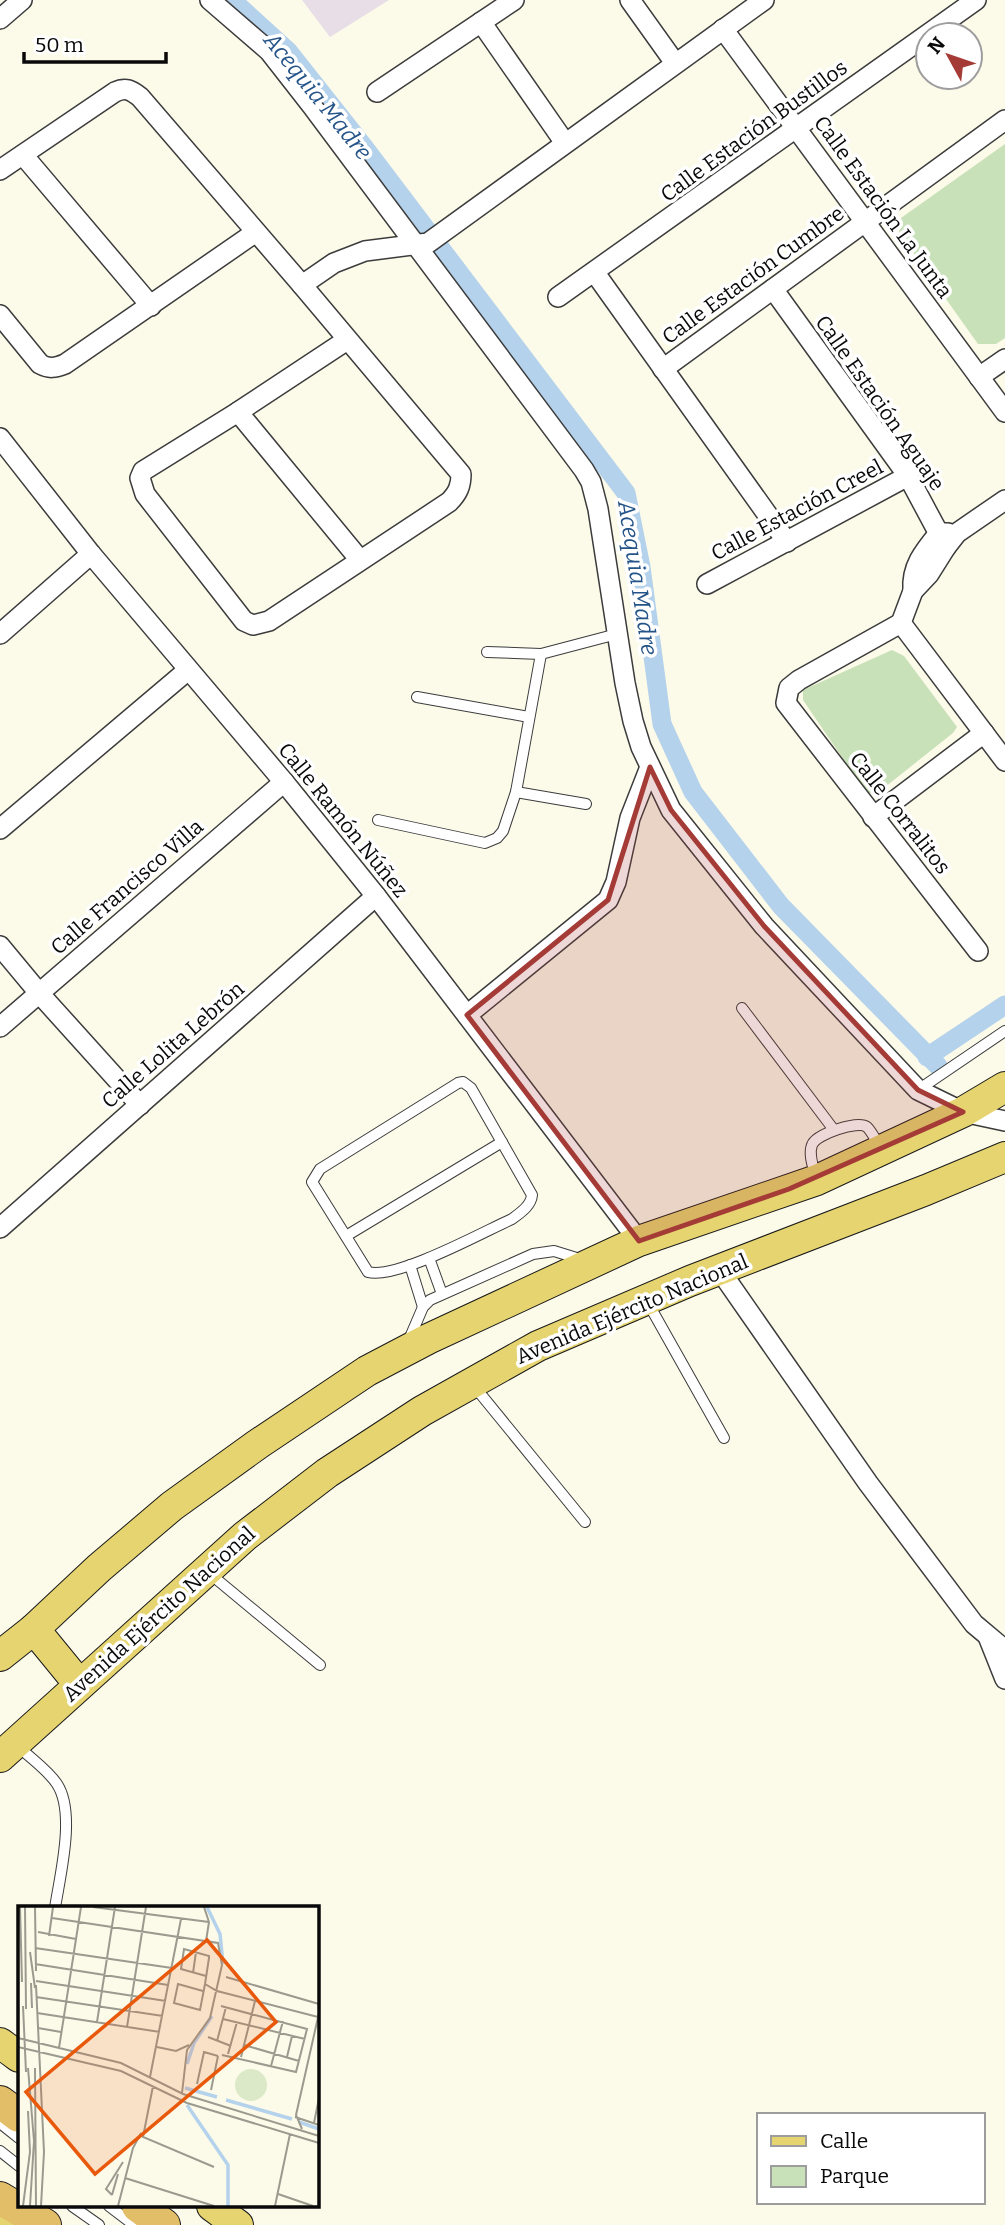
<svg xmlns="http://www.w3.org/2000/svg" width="1005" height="2225" font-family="Bitter,serif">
<rect width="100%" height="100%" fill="#fcfae9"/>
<!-- industrial -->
<polygon fill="#e7dee8" points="302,0 389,0 330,37"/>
<!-- green -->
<g fill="#c9e1b8">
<polygon points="1005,144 1005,338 996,344 978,344 899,233 901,218"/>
<polygon points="892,650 904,656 957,727 953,733 880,791 867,794 803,700 803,690"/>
</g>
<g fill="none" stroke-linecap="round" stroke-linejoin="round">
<!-- canal -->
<g stroke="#b4d2ec" stroke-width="19">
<polyline points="232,0 288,51 364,147 626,493 641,567 662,724 693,792 781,906 938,1066"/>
<polyline points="927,1057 1005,1005"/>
</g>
<!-- service casing -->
<g stroke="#3c3c3c" stroke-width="12">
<g id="service">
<polyline points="487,652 541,654"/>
<polyline points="417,697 529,717"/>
<polyline points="516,792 586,804"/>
<polyline points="378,820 485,843 497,838 503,831 516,792 541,654 617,634"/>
<polyline points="742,1008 834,1130"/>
<path d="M463,1082L471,1088L532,1195C531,1206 520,1213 512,1219C483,1232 396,1280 368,1272L312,1182L320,1169L458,1083Z"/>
<polyline points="918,1090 1005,1031"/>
<path d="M816,1178C814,1169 808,1155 812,1145C816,1134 858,1120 867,1127C872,1132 876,1141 880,1146"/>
<polyline points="346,1236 502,1142"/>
<polyline points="429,1258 442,1294"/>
<polyline points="410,1265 423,1307"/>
<polyline points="648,1303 724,1438"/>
<polyline points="408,1342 423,1307 430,1300 533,1254 554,1251 583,1260"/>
<polyline points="474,1386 585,1522"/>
<polyline points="209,1573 320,1665"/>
<path d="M18,1746C30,1758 48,1770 57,1784C76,1813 60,1875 55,1908"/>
<polyline points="0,2123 19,2138"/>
<polyline points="0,2151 19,2166"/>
<polyline points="72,2206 99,2225"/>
<polyline points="109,2206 134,2225"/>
</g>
</g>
<!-- minor casing -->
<g stroke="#3c3c3c" stroke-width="22">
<g id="minor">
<polyline points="210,0 269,51 312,106 584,470 591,482 598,509 625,683 633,721 641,747 671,810 764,926 918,1090 963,1112 1005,1121"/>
<polyline points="630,0 675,63"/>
<polyline points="0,19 22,0"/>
<polyline points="481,22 565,143"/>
<polyline points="723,29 1005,412"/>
<polyline points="377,92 514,0"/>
<polyline points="23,155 151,306"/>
<path d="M0,170L115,92C126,87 131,90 140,97L302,285L461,474C461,486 458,493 449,502L269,621L253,625L244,621L145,494L140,478L143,471L238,412L347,340"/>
<polyline points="595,273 787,542"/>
<polyline points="302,285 334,263 365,251 428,243 764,0"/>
<polyline points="773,289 908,476 946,547"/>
<polyline points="558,297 976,0"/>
<path d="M0,315L40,364C49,369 55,368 65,364L256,232"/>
<polyline points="663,369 1005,120"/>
<polyline points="979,377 1005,359"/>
<polyline points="238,412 360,560"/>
<polyline points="0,438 91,554 284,782 376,896 639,1241"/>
<polyline points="707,584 908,476"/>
<path d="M913,591C911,567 924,551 939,533H948"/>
<polyline points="901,623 799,680 789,688 786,703 978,951"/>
<polyline points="901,623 1005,761"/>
<polyline points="901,623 913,591 929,574 946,547 957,533 1005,500"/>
<polyline points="0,634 91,554"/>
<polyline points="873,817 984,733"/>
<polyline points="0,829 188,670"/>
<polyline points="0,946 39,993 140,1105"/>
<polyline points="467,1015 608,900 616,882 630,818 650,767"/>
<polyline points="0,1027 284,782"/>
<polyline points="0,1228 376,896"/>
<polyline points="719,1269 868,1483 974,1624 1005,1650"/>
<polyline points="989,1639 1005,1679"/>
</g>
</g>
<!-- primary casing -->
<g stroke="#1a1a1a" stroke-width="32">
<g id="primary">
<polyline points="34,1629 79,1684"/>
<polyline points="0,1656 34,1629 99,1568 172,1506 258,1444 367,1371 428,1339 639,1241 817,1180 963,1112 1005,1087"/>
<polyline points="0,1757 245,1536 327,1473 422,1411 538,1346 690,1281 926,1190 1005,1157"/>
<polyline points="0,2043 19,2057"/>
<polyline points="212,2206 238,2225"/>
<polyline points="0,2215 13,2225"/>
</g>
</g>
<!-- trunk casing -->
<g stroke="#1a1a1a" stroke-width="34">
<g id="trunk">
<polyline points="0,2102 19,2116"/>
<polyline points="0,2198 45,2225"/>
<polyline points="138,2206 164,2225"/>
</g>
</g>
<!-- service -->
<use href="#service" stroke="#fff" stroke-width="10"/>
<!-- minor -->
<use href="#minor" stroke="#fff" stroke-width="19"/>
<!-- primary -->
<use href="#primary" stroke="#e5d46f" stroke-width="30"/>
<!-- trunk -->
<use href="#trunk" stroke="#e2be69" stroke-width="32"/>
</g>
<!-- marked area -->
<path fill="#a53b36" fill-opacity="0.2" stroke="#a53b36" stroke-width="5" stroke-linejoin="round" d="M650,767L671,810L764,926L918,1090L963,1112L789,1189L639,1241L467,1015L608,900Z"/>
<g text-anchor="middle" stroke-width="7" stroke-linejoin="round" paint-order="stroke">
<!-- street labels -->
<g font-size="21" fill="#090909" stroke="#fff">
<text transform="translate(754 131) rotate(-36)" y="7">Calle Estación Bustillos</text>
<text transform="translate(883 207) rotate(54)" y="7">Calle Estación La Junta</text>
<text transform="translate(753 275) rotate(-36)" y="7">Calle Estación Cumbre</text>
<text transform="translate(880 403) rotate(55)" y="7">Calle Estación Aguaje</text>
<text transform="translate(797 510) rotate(-28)" y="7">Calle Estación Creel</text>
<text transform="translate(900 813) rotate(52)" y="7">Calle Corralitos</text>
<text transform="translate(343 820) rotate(51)" y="7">Calle Ramón Núñez</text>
<text transform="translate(127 887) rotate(-41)" y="7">Calle Francisco Villa</text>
<text transform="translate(173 1045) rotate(-41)" y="7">Calle Lolita Lebrón</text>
<text transform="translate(632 1309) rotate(-23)" y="7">Avenida Ejército Nacional</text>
<text transform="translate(159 1614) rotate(-42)" y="7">Avenida Ejército Nacional</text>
</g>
<!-- water labels -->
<g font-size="23" font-style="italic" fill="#255489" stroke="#fff">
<text transform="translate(318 96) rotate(51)" y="8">Acequia Madre</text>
<text transform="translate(638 578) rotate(81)" y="8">Acequia Madre</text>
</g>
</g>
<!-- overview -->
<g transform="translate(18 1906)">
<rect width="301" height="301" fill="#fcfae9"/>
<path d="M217 179a16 16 0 1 1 32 0a16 16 0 1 1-32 0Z" fill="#dbe9c8"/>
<path fill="none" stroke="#b4d2ec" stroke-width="3.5" d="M189,1L202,28L205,58M169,158L176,137L194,110M167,182L199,191M208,194L274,213M169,199L210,259V300M281,216L301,223"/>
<path fill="none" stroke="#9b9a8f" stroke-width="2" d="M2,1L4,76M7,1L8,103M17,1L18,65M75,1L191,16M186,1L191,16L188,35M34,12L200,37L204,59L192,112L169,144L164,187M20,26L58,33M31,30L35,1M17,42L154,62M12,46L17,82M17,58L150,79M175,67L178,46M208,71L301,98M18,75L148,95M13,77L14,102M187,78L199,85L300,111M18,79L26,246L23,300M185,85L160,78L156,97L182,104L187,78L191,52V50L166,43L163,63L188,70M18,91L145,110M5,100L8,166M203,100L289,123L278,166L204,149M19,107L142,126M205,113L287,133M79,116L97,1M109,121L128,1M20,122L43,126M190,131L213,140M0,132L103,157L165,188L301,230M199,135L208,101M226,139L281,155M0,141L103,165L169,197L301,237M139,141L158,145L171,139M41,142L63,1M210,148L219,116M223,151L237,95M269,151L274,130M253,160L265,115M10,162L16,235L12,300M17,162L18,300M132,171L163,13M179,178L186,146L200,150M135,180L125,231L196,261M193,184L200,150M277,211L301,219M296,217L301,192M284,223L278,209L301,107M107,272L196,300M260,288L295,300M94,289L88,283L105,256M94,289L100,268M5,300L12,246L10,205M100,300L115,242L123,227M257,300L272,228"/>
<path fill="#e8590c" fill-opacity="0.15" stroke="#e8590c" stroke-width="3.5" d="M189,34L258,116L77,268L8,186Z"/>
<rect width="301" height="301" fill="none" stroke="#090909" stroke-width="3.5"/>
</g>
<!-- legend -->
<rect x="757" y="2113" width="228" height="91" fill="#ffffff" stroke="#9d9d9d" stroke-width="2"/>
<rect x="771" y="2136" width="35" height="10" fill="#e5d46f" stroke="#9d9d9d" stroke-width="2"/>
<text x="820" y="2148" font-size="21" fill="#090909">Calle</text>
<rect x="771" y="2166" width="35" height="21" fill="#c9e1b8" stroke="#9d9d9d" stroke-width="2"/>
<text x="820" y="2183" font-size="21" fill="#090909">Parque</text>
<!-- north arrow -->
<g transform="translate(949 56) rotate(310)"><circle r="33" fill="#ffffff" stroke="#9d9d9d" stroke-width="2"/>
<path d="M0-5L12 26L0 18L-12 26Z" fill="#a53b36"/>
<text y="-10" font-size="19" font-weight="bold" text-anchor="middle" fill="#090909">N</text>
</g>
<!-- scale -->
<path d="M24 52v10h142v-10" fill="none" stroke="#090909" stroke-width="3.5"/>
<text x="35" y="52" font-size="21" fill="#090909" stroke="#ffffff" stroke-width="5" paint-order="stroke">50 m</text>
</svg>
